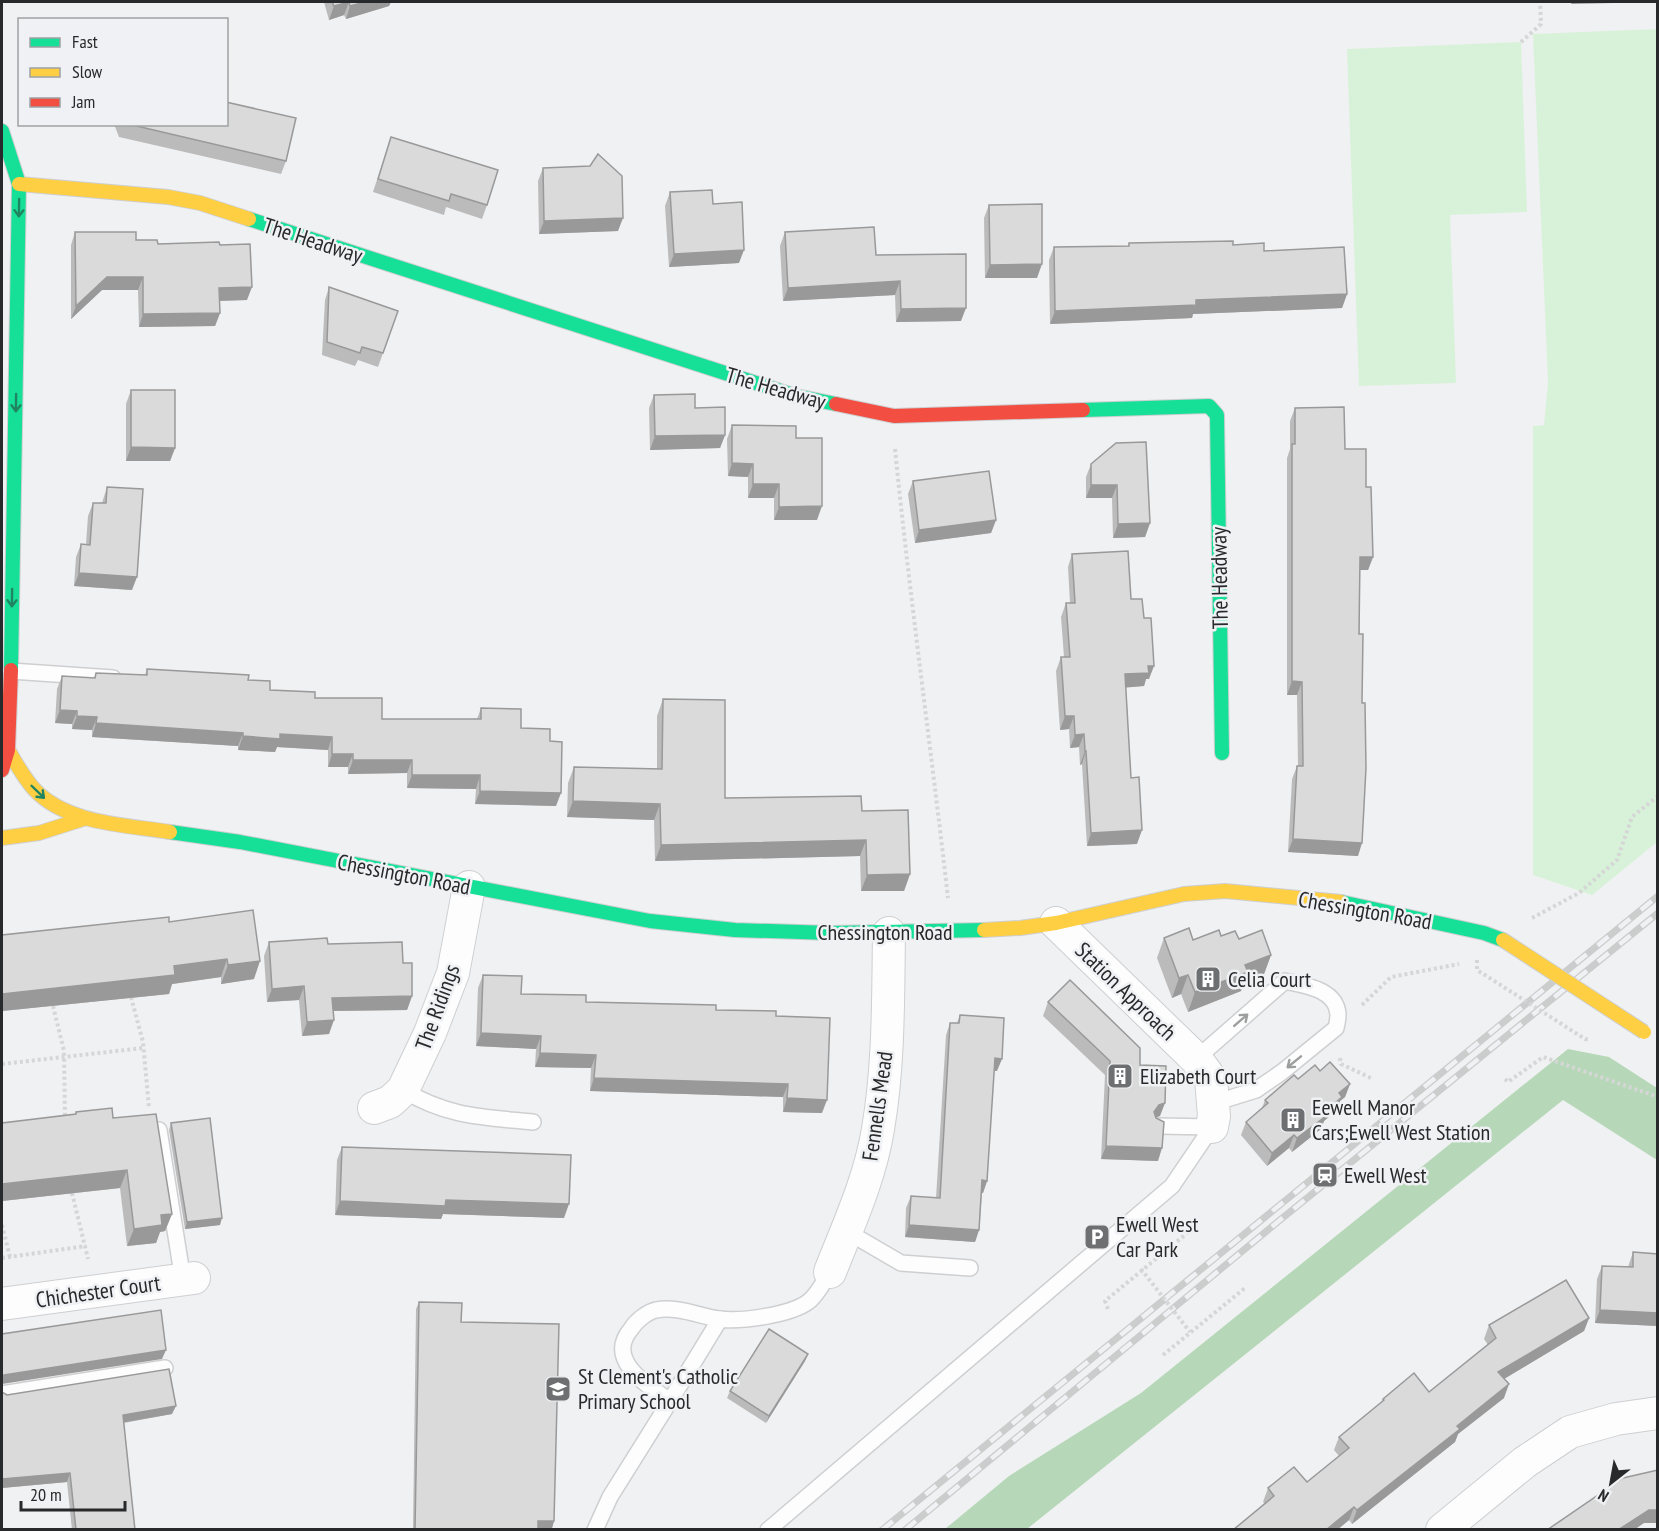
<svg xmlns="http://www.w3.org/2000/svg" width="1659" height="1531" font-family="'PT Sans Narrow',sans-serif">
<rect width="100%" height="100%" fill="#f0f1f3"/>
<!-- green -->
<g fill="#d8f2d9">
<polygon points="1657,29 1657,842 1592,895 1533,875 1533,426 1544,425 1548,382 1533,34"/>
<polygon points="1521,42 1527,212 1450,215 1456,383 1359,386 1347,49"/>
</g>
<!-- forest -->
<polygon fill="#b7d8b8" points="1568,1049 1609,1057 1657,1088 1657,1160 1563,1100 1027,1529 945,1529 1009,1476 1141,1393"/>
<g fill="none" stroke-linecap="round" stroke-linejoin="round">
<!-- lane casing -->
<g stroke="#cecfd1" stroke-width="18">
<g id="lane">
<polyline points="11,671 113,678"/>
<path d="M1196,1059L1285,981C1304,985 1336,989 1338,1014C1338,1018 1337,1024 1336,1028L1282,1072L1256,1090L1214,1103"/>
<path d="M403,1090C448,1117 482,1117 533,1122"/>
<polyline points="1159,1126 1212,1127"/>
<polyline points="159,1130 183,1280"/>
<polyline points="846,1231 901,1263 970,1268"/>
<polyline points="2,1394 165,1368"/>
<polyline points="670,1401 720,1319"/>
<path d="M595,1530L610,1497L670,1401C647,1385 605,1360 631,1329C636,1321 647,1312 656,1310C678,1306 699,1316 719,1319C741,1322 790,1315 808,1302C817,1296 824,1281 830,1272"/>
<polyline points="768,1530 1172,1186 1212,1127"/>
</g>
</g>
<!-- street casing -->
<g stroke="#cecfd1" stroke-width="34">
<g id="street">
<polyline points="1056,923 1196,1059 1211,1079 1214,1116 1212,1127"/>
<polyline points="374,1108 390,1102 403,1090 430,1033 453,973 469,887"/>
<path d="M830,1272C848,1226 870,1179 878,1129C889,1065 888,998 889,933"/>
<polyline points="2,1304 194,1278"/>
<polyline points="1442,1530 1525,1462 1570,1432 1616,1419 1658,1413"/>
</g>
</g>
<!-- fast casing -->
<g stroke="#cecfd1" stroke-width="16">
<g id="fast">
<polyline points="2,131 19,184 11,670"/>
<polyline points="249,219 796,396 836,404"/>
<polyline points="1083,410 1209,406 1217,415 1222,753"/>
<polyline points="170,832 240,842 650,921 735,930 831,933 984,930"/>
<polyline points="1341,902 1484,933 1503,940"/>
</g>
</g>
<!-- slow casing -->
<g stroke="#cecfd1" stroke-width="16">
<g id="slow">
<polyline points="19,184 168,197 200,203 249,219"/>
<path d="M8,750C16,763 24,778 34,789C66,824 127,825 170,832"/>
<polyline points="2,838 39,833 83,819"/>
<polyline points="984,930 1020,928 1056,923 1184,894 1225,891 1341,902"/>
</g>
</g>
<!-- jam casing -->
<g stroke="#cecfd1" stroke-width="16">
<g id="jam">
<polyline points="836,404 894,416 1083,410"/>
<polyline points="2,770 8,750 11,670"/>
</g>
</g>
<!-- path -->
<g stroke="#d5d6d6" stroke-width="4" stroke-dasharray="3 3" stroke-linecap="butt">
<polyline points="1521,42 1541,24 1540,2"/>
<path d="M895,449C910,599 931,748 948,898"/>
<polyline points="1532,918 1579,893 1617,860 1632,817 1658,796"/>
<polyline points="131,997 143,1042 149,1108"/>
<polyline points="1362,1005 1391,977 1459,964"/>
<polyline points="53,1006 64,1051 65,1119"/>
<polyline points="1340,1058 1341,1064 1373,1079"/>
<polyline points="2,1064 143,1048"/>
<polyline points="1505,1079 1508,1082 1543,1057 1658,1097"/>
<polyline points="72,1193 88,1259"/>
<polyline points="2,1225 10,1257"/>
<polyline points="2,1258 86,1246"/>
<polyline points="1108,1309 1105,1301 1192,1229"/>
<polyline points="1163,1355 1245,1288"/>
</g>
<!-- lane -->
<use href="#lane" stroke="#fdfdfd" stroke-width="15"/>
<!-- street -->
<use href="#street" stroke="#fdfdfd" stroke-width="32"/>
<!-- fast -->
<use href="#fast" stroke="#16e098" stroke-width="14"/>
<!-- slow -->
<use href="#slow" stroke="#ffcf43" stroke-width="14"/>
<!-- jam -->
<use href="#jam" stroke="#f24e42" stroke-width="14"/>
<!-- rail casing -->
<g stroke="#cbcccc" stroke-width="7">
<g id="rail">
<polyline points="882,1530 1658,896"/>
<polyline points="905,1530 1280,1220 1658,913"/>
</g>
</g>
<!-- rail -->
<use href="#rail" stroke="#eff1f4" stroke-width="4.5" stroke-dasharray="14" stroke-linecap="butt"/>
<!-- slow-bridge casing -->
<g stroke="#cecfd1" stroke-width="16" stroke-linecap="butt">
<polyline id="slow-bridge" points="1503,940 1644,1032"/>
</g>
<!-- path-bridge -->
<g stroke="#d5d6d6" stroke-width="4" stroke-dasharray="3 3" stroke-linecap="butt">
<polyline points="1477,960 1477,970 1585,1039 1590,1040"/>
<polyline points="1141,1269 1190,1332"/>
</g>
<!-- slow-bridge -->
<use href="#slow-bridge" stroke="#ffcf43" stroke-width="14"/>
</g>
<!-- wall -->
<g fill="#bbb">
<polygon points="324,2 391,2 389,6 346,19 344,15 329,20"/>
<polygon points="114,124 226,124 286,161 281,174 119,137"/>
<polygon points="391,137 487,205 482,219 446,207 444,215 373,192"/>
<polygon points="543,168 618,231 539,234 538,181"/>
<polygon points="670,192 713,204 739,263 669,267 665,206"/>
<polygon points="989,205 1037,278 985,278 984,218"/>
<polygon points="75,232 158,244 220,245 247,300 219,301 220,313 215,326 139,327 138,290 102,290 71,319 71,245"/>
<polygon points="785,232 876,255 961,321 896,322 895,295 783,301 780,246"/>
<polygon points="1129,243 1233,245 1264,251 1347,294 1342,308 1193,314 1192,318 1050,324 1049,260 1054,247 1128,246"/>
<polygon points="329,287 398,311 378,367 358,360 355,366 322,355 325,300"/>
<polygon points="131,390 175,448 170,461 126,461 126,404"/>
<polygon points="654,395 695,408 725,435 720,448 650,450 649,408"/>
<polygon points="1295,408 1345,449 1366,487 1373,557 1368,570 1360,570 1358,856 1288,852 1292,779 1297,766 1298,766 1297,695 1287,695 1287,458 1290,449 1290,421"/>
<polygon points="732,425 796,438 817,520 774,520 774,498 748,498 748,477 728,476 727,439"/>
<polygon points="1116,443 1150,523 1145,537 1113,538 1112,498 1086,498 1086,477 1091,464"/>
<polygon points="913,481 996,520 991,533 915,543 908,494"/>
<polygon points="107,487 132,590 74,586 76,557 81,544 86,544 88,516 93,503 102,503"/>
<polygon points="1072,554 1131,599 1149,679 1146,679 1144,686 1126,687 1131,778 1137,844 1087,846 1082,764 1080,765 1079,747 1070,748 1069,729 1060,730 1056,671 1061,657 1064,657 1061,617 1066,603 1070,603 1068,567"/>
<polygon points="147,669 248,680 270,690 315,698 382,719 477,719 481,708 521,728 550,741 556,806 475,804 476,789 407,788 407,773 348,774 348,767 328,767 328,750 277,747 275,752 238,750 238,746 92,737 92,730 72,729 72,724 55,723 57,689 62,676 94,678 96,673 145,675"/>
<polygon points="663,699 725,798 862,811 910,874 904,891 861,891 860,856 655,861 654,820 567,817 568,783 574,767 657,769 657,716"/>
<polygon points="253,910 254,979 221,984 221,977 172,984 169,994 2,1011 2,935 169,922"/>
<polygon points="1221,936 1239,939 1271,955 1264,974 1244,982 1241,991 1188,1012 1181,994 1172,998 1157,958 1164,938 1193,940"/>
<polygon points="269,942 328,944 403,963 412,996 407,1010 333,1011 329,1034 302,1036 299,1000 267,1002 264,956"/>
<polygon points="483,975 521,994 586,1002 716,1010 776,1016 822,1113 783,1112 783,1097 590,1091 591,1068 535,1067 536,1049 476,1046 478,988"/>
<polygon points="1048,1002 1140,1065 1160,1116 1156,1117 1158,1161 1101,1159 1105,1075 1043,1016"/>
<polygon points="960,1015 997,1071 994,1071 987,1181 983,1193 982,1193 979,1230 975,1242 905,1237 906,1208 911,1196 936,1198 946,1035 950,1023 957,1023"/>
<polygon points="1320,1071 1350,1084 1345,1097 1340,1101 1337,1110 1324,1121 1321,1129 1292,1152 1289,1148 1267,1166 1241,1135 1246,1122 1262,1108 1265,1100 1298,1079"/>
<polygon points="76,1112 113,1118 172,1214 165,1231 160,1232 156,1243 127,1246 120,1188 2,1201 2,1123 75,1114"/>
<polygon points="171,1123 220,1225 185,1229 169,1130"/>
<polygon points="342,1147 564,1218 443,1214 441,1219 335,1215 337,1160"/>
<polygon points="1633,1252 1658,1254 1658,1326 1595,1323 1597,1279 1602,1266 1628,1267"/>
<polygon points="419,1302 461,1322 554,1521 552,1528 538,1528 538,1530 413,1530 416,1309"/>
<polygon points="1589,1318 1584,1331 1504,1379 1504,1398 1458,1434 1455,1442 1352,1524 1349,1520 1337,1530 1233,1530 1265,1504 1263,1502 1268,1488 1307,1482 1339,1456 1334,1450 1339,1437 1381,1403 1383,1399 1429,1392 1488,1345 1484,1339 1489,1325"/>
<polygon points="808,1354 805,1361 766,1423 727,1398 730,1391"/>
<polygon points="2,1392 7,1395 172,1414 124,1423 135,1530 72,1530 67,1482 2,1488"/>
</g>
<!-- shaded-wall -->
<g fill="#999">
<polygon points="349,2 344,15 329,20 334,6"/>
<polygon points="365,2 391,2 389,6 346,19 350,6"/>
<polygon points="1572,2 1658,2 1571,4"/>
<polygon points="623,218 618,231 539,234 544,221"/>
<polygon points="744,250 739,263 669,267 674,254"/>
<polygon points="1042,264 1037,278 985,278 990,265"/>
<polygon points="107,277 143,277 138,290 102,290 71,319 76,306"/>
<polygon points="900,281 895,295 783,301 788,288"/>
<polygon points="252,287 247,300 214,301 219,288"/>
<polygon points="1347,294 1342,308 1193,314 1192,318 1050,324 1055,311 1196,300"/>
<polygon points="966,308 961,321 896,322 901,309"/>
<polygon points="220,313 215,326 139,327 143,314"/>
<polygon points="725,435 720,448 650,450 655,436"/>
<polygon points="131,447 175,448 170,461 126,461"/>
<polygon points="732,463 753,464 748,477 728,476"/>
<polygon points="753,484 779,484 774,498 748,498"/>
<polygon points="1091,485 1117,485 1112,498 1086,498"/>
<polygon points="822,506 817,520 774,520 779,507"/>
<polygon points="996,520 991,533 915,543 919,530"/>
<polygon points="1150,523 1145,537 1113,538 1118,524"/>
<polygon points="1360,557 1373,557 1368,570 1355,570"/>
<polygon points="79,573 137,577 132,590 74,586"/>
<polygon points="1148,666 1154,666 1149,679 1146,679 1144,686 1121,688 1125,674"/>
<polygon points="1292,681 1302,682 1297,695 1287,695"/>
<polygon points="60,710 77,711 72,724 55,723"/>
<polygon points="77,716 97,717 92,730 72,729"/>
<polygon points="1065,716 1074,716 1069,729 1060,730"/>
<polygon points="96,723 243,733 238,746 92,737"/>
<polygon points="280,734 332,737 328,750 277,747 275,752 238,750 243,736"/>
<polygon points="1084,734 1079,747 1070,748 1075,735"/>
<polygon points="1085,751 1086,751 1082,764 1080,765"/>
<polygon points="332,754 353,754 348,767 328,767"/>
<polygon points="353,760 412,760 407,773 348,774"/>
<polygon points="412,775 480,775 476,789 407,788"/>
<polygon points="480,791 561,793 556,806 475,804"/>
<polygon points="573,801 660,804 654,820 567,817"/>
<polygon points="1142,830 1137,844 1087,846 1091,833"/>
<polygon points="1293,839 1362,843 1358,856 1288,852"/>
<polygon points="866,840 860,856 655,861 661,845"/>
<polygon points="910,874 904,891 861,891 867,875"/>
<polygon points="1271,955 1264,974 1244,982 1241,991 1188,1012 1195,992 1245,965"/>
<polygon points="227,959 221,977 172,984 169,994 2,1011 2,994 174,966"/>
<polygon points="260,961 254,979 221,984 228,965"/>
<polygon points="1188,975 1181,994 1172,998 1179,978"/>
<polygon points="304,986 299,1000 267,1002 272,989"/>
<polygon points="412,996 407,1010 327,1011 332,998"/>
<polygon points="334,1020 329,1034 302,1036 307,1022"/>
<polygon points="481,1033 541,1036 536,1049 476,1046"/>
<polygon points="540,1053 596,1055 591,1068 535,1067"/>
<polygon points="995,1058 1002,1059 997,1071 991,1070"/>
<polygon points="594,1078 788,1084 783,1097 590,1091"/>
<polygon points="1350,1084 1345,1097 1340,1101 1337,1110 1324,1121 1321,1129 1292,1152 1297,1138 1323,1113 1339,1093"/>
<polygon points="787,1098 827,1100 822,1113 783,1112"/>
<polygon points="1165,1103 1160,1116 1154,1118 1154,1112 1159,1105"/>
<polygon points="1294,1135 1289,1148 1267,1166 1272,1153"/>
<polygon points="1106,1146 1162,1148 1158,1161 1101,1159"/>
<polygon points="127,1170 120,1188 2,1201 2,1184"/>
<polygon points="982,1180 987,1181 983,1193 978,1192"/>
<polygon points="446,1200 569,1204 564,1218 443,1214 441,1219 335,1215 340,1201"/>
<polygon points="172,1214 165,1231 160,1232 156,1243 127,1246 134,1229 161,1215"/>
<polygon points="222,1218 220,1225 185,1229 187,1222"/>
<polygon points="909,1225 979,1230 975,1242 905,1237"/>
<polygon points="1600,1310 1658,1313 1658,1326 1595,1323"/>
<polygon points="1589,1318 1584,1331 1494,1385 1498,1372"/>
<polygon points="166,1350 162,1359 2,1384 2,1377 4,1375"/>
<polygon points="808,1354 805,1361 766,1423 769,1416"/>
<polygon points="1509,1384 1504,1398 1458,1434 1455,1442 1352,1524 1357,1510 1457,1426"/>
<polygon points="176,1406 172,1414 120,1423 123,1415"/>
<polygon points="70,1473 67,1482 2,1488 2,1479"/>
<polygon points="1354,1507 1349,1520 1337,1530 1326,1530"/>
<polygon points="1649,1510 1658,1510 1658,1523 1644,1523 1634,1530 1618,1530"/>
<polygon points="538,1521 554,1521 552,1528 536,1528"/>
</g>
<!-- building -->
<g fill="#dadada" stroke="#999" stroke-width="1.5">
<polygon points="332,2 349,2 334,6"/>
<polygon points="349,2 365,2 350,6"/>
<polygon points="226,102 296,118 286,161 128,124 226,124"/>
<polygon points="391,137 498,170 487,205 451,194 449,201 378,179"/>
<polygon points="598,154 622,176 623,218 544,221 543,168 590,166"/>
<polygon points="712,190 713,204 742,202 744,250 674,254 670,192"/>
<polygon points="1042,204 1042,264 990,265 989,205"/>
<polygon points="874,227 876,255 966,254 966,308 901,309 900,281 788,288 785,232"/>
<polygon points="75,232 136,232 136,240 157,240 158,244 219,242 220,245 250,244 252,287 219,288 220,313 143,314 143,277 107,277 76,306"/>
<polygon points="1233,241 1233,245 1264,243 1264,251 1344,247 1347,294 1196,300 1196,305 1055,311 1054,247 1129,246 1129,243"/>
<polygon points="329,287 398,311 383,353 362,347 360,353 327,342"/>
<polygon points="131,390 175,390 175,448 131,447"/>
<polygon points="695,394 695,408 725,407 725,435 655,436 654,395"/>
<polygon points="1344,407 1345,449 1366,449 1366,487 1371,487 1373,557 1360,557 1359,634 1363,634 1362,703 1365,703 1366,768 1362,843 1293,839 1297,766 1303,766 1302,682 1292,681 1292,444 1295,444 1295,408"/>
<polygon points="732,425 796,426 796,438 822,438 822,506 779,507 779,484 753,484 753,464 732,463"/>
<polygon points="1146,442 1150,523 1118,524 1117,485 1091,485 1091,464 1116,443"/>
<polygon points="989,471 996,520 919,530 913,481"/>
<polygon points="107,487 143,489 137,577 79,573 81,544 90,545 93,503 106,503"/>
<polygon points="1128,551 1131,599 1142,599 1144,618 1151,618 1154,666 1148,666 1149,673 1125,674 1131,778 1139,777 1142,830 1091,833 1086,751 1085,751 1084,734 1075,735 1074,716 1065,716 1061,657 1070,657 1066,603 1075,603 1072,554"/>
<polygon points="147,669 249,675 248,680 270,681 270,690 315,692 315,698 382,698 382,719 481,719 481,708 521,709 521,728 550,729 550,741 562,742 561,793 480,791 480,775 412,775 412,760 353,760 353,754 332,754 332,737 280,734 280,739 243,736 243,733 96,723 97,717 77,716 77,711 60,710 62,676 95,678 96,673 147,675"/>
<polygon points="663,699 725,700 725,798 861,796 862,811 908,810 910,874 867,875 866,840 661,845 660,804 573,801 574,767 662,769"/>
<polygon points="253,910 260,961 228,965 227,959 174,966 175,975 2,994 2,935 169,917 169,922"/>
<polygon points="1189,928 1193,940 1219,930 1221,936 1235,931 1239,939 1262,930 1271,955 1245,965 1248,972 1195,992 1188,975 1179,978 1164,938"/>
<polygon points="327,938 328,944 402,942 403,963 412,963 412,996 332,998 334,1020 307,1022 304,986 272,989 269,942"/>
<polygon points="483,975 522,976 521,994 586,995 586,1002 716,1005 716,1010 776,1011 776,1016 830,1018 827,1100 787,1098 788,1084 594,1078 596,1055 540,1053 541,1036 481,1033"/>
<polygon points="1070,980 1140,1048 1140,1065 1166,1066 1165,1103 1159,1105 1154,1112 1156,1118 1164,1122 1162,1148 1106,1146 1110,1061 1048,1002"/>
<polygon points="960,1015 1004,1018 1002,1059 995,1058 987,1181 982,1180 979,1230 909,1225 911,1196 940,1198 950,1023 959,1023"/>
<polygon points="1330,1062 1350,1084 1339,1093 1342,1097 1323,1113 1326,1116 1297,1138 1294,1135 1272,1153 1246,1122 1268,1103 1265,1100 1294,1075 1298,1079 1315,1065 1320,1071"/>
<polygon points="112,1108 113,1118 156,1114 172,1214 161,1215 162,1225 134,1229 127,1170 2,1184 2,1123 76,1114 76,1112"/>
<polygon points="210,1118 222,1218 187,1222 171,1123"/>
<polygon points="342,1147 571,1155 569,1204 446,1200 445,1206 340,1201"/>
<polygon points="1633,1252 1658,1254 1658,1313 1600,1310 1602,1266 1633,1267"/>
<polygon points="1566,1280 1589,1318 1498,1372 1509,1384 1457,1426 1460,1429 1357,1510 1354,1507 1326,1530 1233,1530 1274,1496 1268,1488 1294,1467 1307,1482 1349,1448 1339,1437 1384,1400 1383,1399 1414,1373 1429,1392 1496,1338 1489,1325"/>
<polygon points="419,1302 462,1303 461,1322 559,1324 554,1521 538,1521 538,1530 415,1530"/>
<polygon points="161,1310 166,1350 4,1375 2,1377 2,1334"/>
<polygon points="769,1329 808,1354 769,1416 730,1391"/>
<polygon points="169,1369 176,1406 123,1415 135,1530 76,1530 70,1473 2,1479 2,1392 7,1395"/>
<polygon points="1658,1470 1658,1510 1649,1510 1618,1530 1547,1530 1623,1478"/>
</g>
<!-- one-way arrows -->
<defs><path id="oneway-shaft" d="M-6 0H5M1.5-3L5.5 0L1.5 3" fill="none" stroke-width="1.6" stroke-linecap="round" stroke-linejoin="round" transform="scale(1.5)"/></defs>
<g stroke="#1f8461">
<use href="#oneway-shaft" transform="translate(19 208) rotate(91)"/>
<use href="#oneway-shaft" transform="translate(16 403) rotate(91)"/>
<use href="#oneway-shaft" transform="translate(12 598) rotate(91)"/>
<use href="#oneway-shaft" transform="translate(38 792) rotate(44)"/>
</g>
<g stroke="#9d9e9e">
<use href="#oneway-shaft" transform="translate(1241 1020) rotate(-41)"/>
<use href="#oneway-shaft" transform="translate(1294 1062) rotate(141)"/>
</g>
<!-- icons -->
<defs>
<g id="building-square" transform="scale(1.35)"><rect x="-9" y="-9" width="18" height="18" rx="4" fill="#6e6f70" stroke="#eff1f4"/><path d="M-4-6H4V6H1V3H-1V6H-4ZM-2.5-4.3h1.7v1.8h-1.7ZM.8-4.3h1.7v1.8H.8ZM-2.5-1h1.7V.8h-1.7ZM.8-1h1.7V.8H.8Z" fill="#fff"/></g>
<g id="station-square" transform="scale(1.35)"><rect x="-9" y="-9" width="18" height="18" rx="4" fill="#6e6f70" stroke="#eff1f4"/><path d="M-3-6H3Q5-6 5-4V2Q5 4 3 4L4.5 6H3L1.5 4h-3L-3 6H-4.5L-3 4Q-5 4-5 2V-4Q-5-6-3-6ZM-3.5-4v3h7v-3ZM-3.5 1v1.5H-2V1ZM2 1v1.5H3.5V1Z" fill="#fff"/></g>
<g id="parking-square" transform="scale(1.35)"><rect x="-9" y="-9" width="18" height="18" rx="4" fill="#6e6f70" stroke="#eff1f4"/><path d="M-3.5-5.5H1a3.5 3.5 0 0 1 0 7H-1V5.5H-3.5ZM-1-3.4V-.6H.8a1.4 1.4 0 0 0 0-2.8Z" fill="#fff"/></g>
<g id="school-square" transform="scale(1.35)"><rect x="-9" y="-9" width="18" height="18" rx="4" fill="#6e6f70" stroke="#eff1f4"/><path d="M0-5L7-2L0 1L-7-2ZM-4 1L0 2.5L4 1V4Q0 6-4 4Z" fill="#fff"/></g>
</defs>
<g fill-rule="evenodd">
<use href="#building-square" x="1208" y="979"/>
<use href="#building-square" x="1120" y="1076"/>
<use href="#building-square" x="1293" y="1120"/>
<use href="#station-square" x="1325" y="1175"/>
<use href="#parking-square" x="1097" y="1237"/>
<use href="#school-square" x="558" y="1389"/>
</g>
<g text-anchor="middle" stroke-width="5" stroke-linejoin="round" paint-order="stroke">
<!-- street labels -->
<g font-size="22" fill="#28292a" stroke="#eff1f4">
<text transform="translate(313 240) rotate(18)" y="8">The Headway</text>
<text transform="translate(776 388) rotate(16)" y="8">The Headway</text>
<text transform="translate(1219 578) rotate(-91)" y="8">The Headway</text>
<text transform="translate(404 874) rotate(11)" y="8">Chessington Road</text>
<text transform="translate(1365 910) rotate(10)" y="8">Chessington Road</text>
<text x="885" y="940">Chessington Road</text>
<text transform="translate(1126 991) rotate(44)" y="8">Station Approach</text>
<text transform="translate(437 1007) rotate(-70)" y="8">The Ridings</text>
<text transform="translate(877 1106) rotate(-82)" y="8">Fennells Mead</text>
<text transform="translate(98 1291) rotate(-8)" y="8">Chichester Court</text>
</g>
<!-- poi labels -->
<g font-size="22" fill="#28292a" stroke="#eff1f4" text-anchor="start">
<text x="1228" y="987">Celia Court</text>
<text x="1140" y="1084">Elizabeth Court</text>
<text x="1312" y="1115">Eewell Manor<tspan x="1312" dy="25">Cars;Ewell West Station</tspan></text>
<text x="1344" y="1183">Ewell West</text>
<text x="1116" y="1232">Ewell West<tspan x="1116" dy="25">Car Park</tspan></text>
<text x="578" y="1384">St Clement's Catholic<tspan x="578" dy="25">Primary School</tspan></text>
</g>
</g>
<!-- border -->
<rect width="1659" height="1531" fill="none" stroke="#28292a" stroke-width="6"/>
<!-- legend -->
<rect x="18" y="18" width="210" height="108" fill="#eff1f4" stroke="#9fa1a3" stroke-width="1.5"/>
<rect x="30" y="38" width="30" height="9" fill="#16e098" stroke="#9fa1a3" stroke-width="1.5"/>
<text x="72" y="48" font-size="18" fill="#28292a">Fast</text>
<rect x="30" y="68" width="30" height="9" fill="#ffcf43" stroke="#9fa1a3" stroke-width="1.5"/>
<text x="72" y="78" font-size="18" fill="#28292a">Slow</text>
<rect x="30" y="98" width="30" height="9" fill="#f24e42" stroke="#9fa1a3" stroke-width="1.5"/>
<text x="72" y="108" font-size="18" fill="#28292a">Jam</text>
<!-- north arrow -->
<g transform="translate(1611 1483) rotate(211)" stroke="#eff1f4" stroke-width="4.5" paint-order="stroke">
<path d="M0-4.5L10 22L0 15L-10 22Z" fill="#28292a"/>
<text y="-9" font-size="16" font-weight="bold" text-anchor="middle" fill="#28292a">N</text>
</g>
<!-- scale -->
<path d="M21 1501v9h104v-9" fill="none" stroke="#28292a" stroke-width="3"/>
<text x="30" y="1501" font-size="18" fill="#28292a" stroke="#eff1f4" stroke-width="4.5" paint-order="stroke">20 m</text>
</svg>
